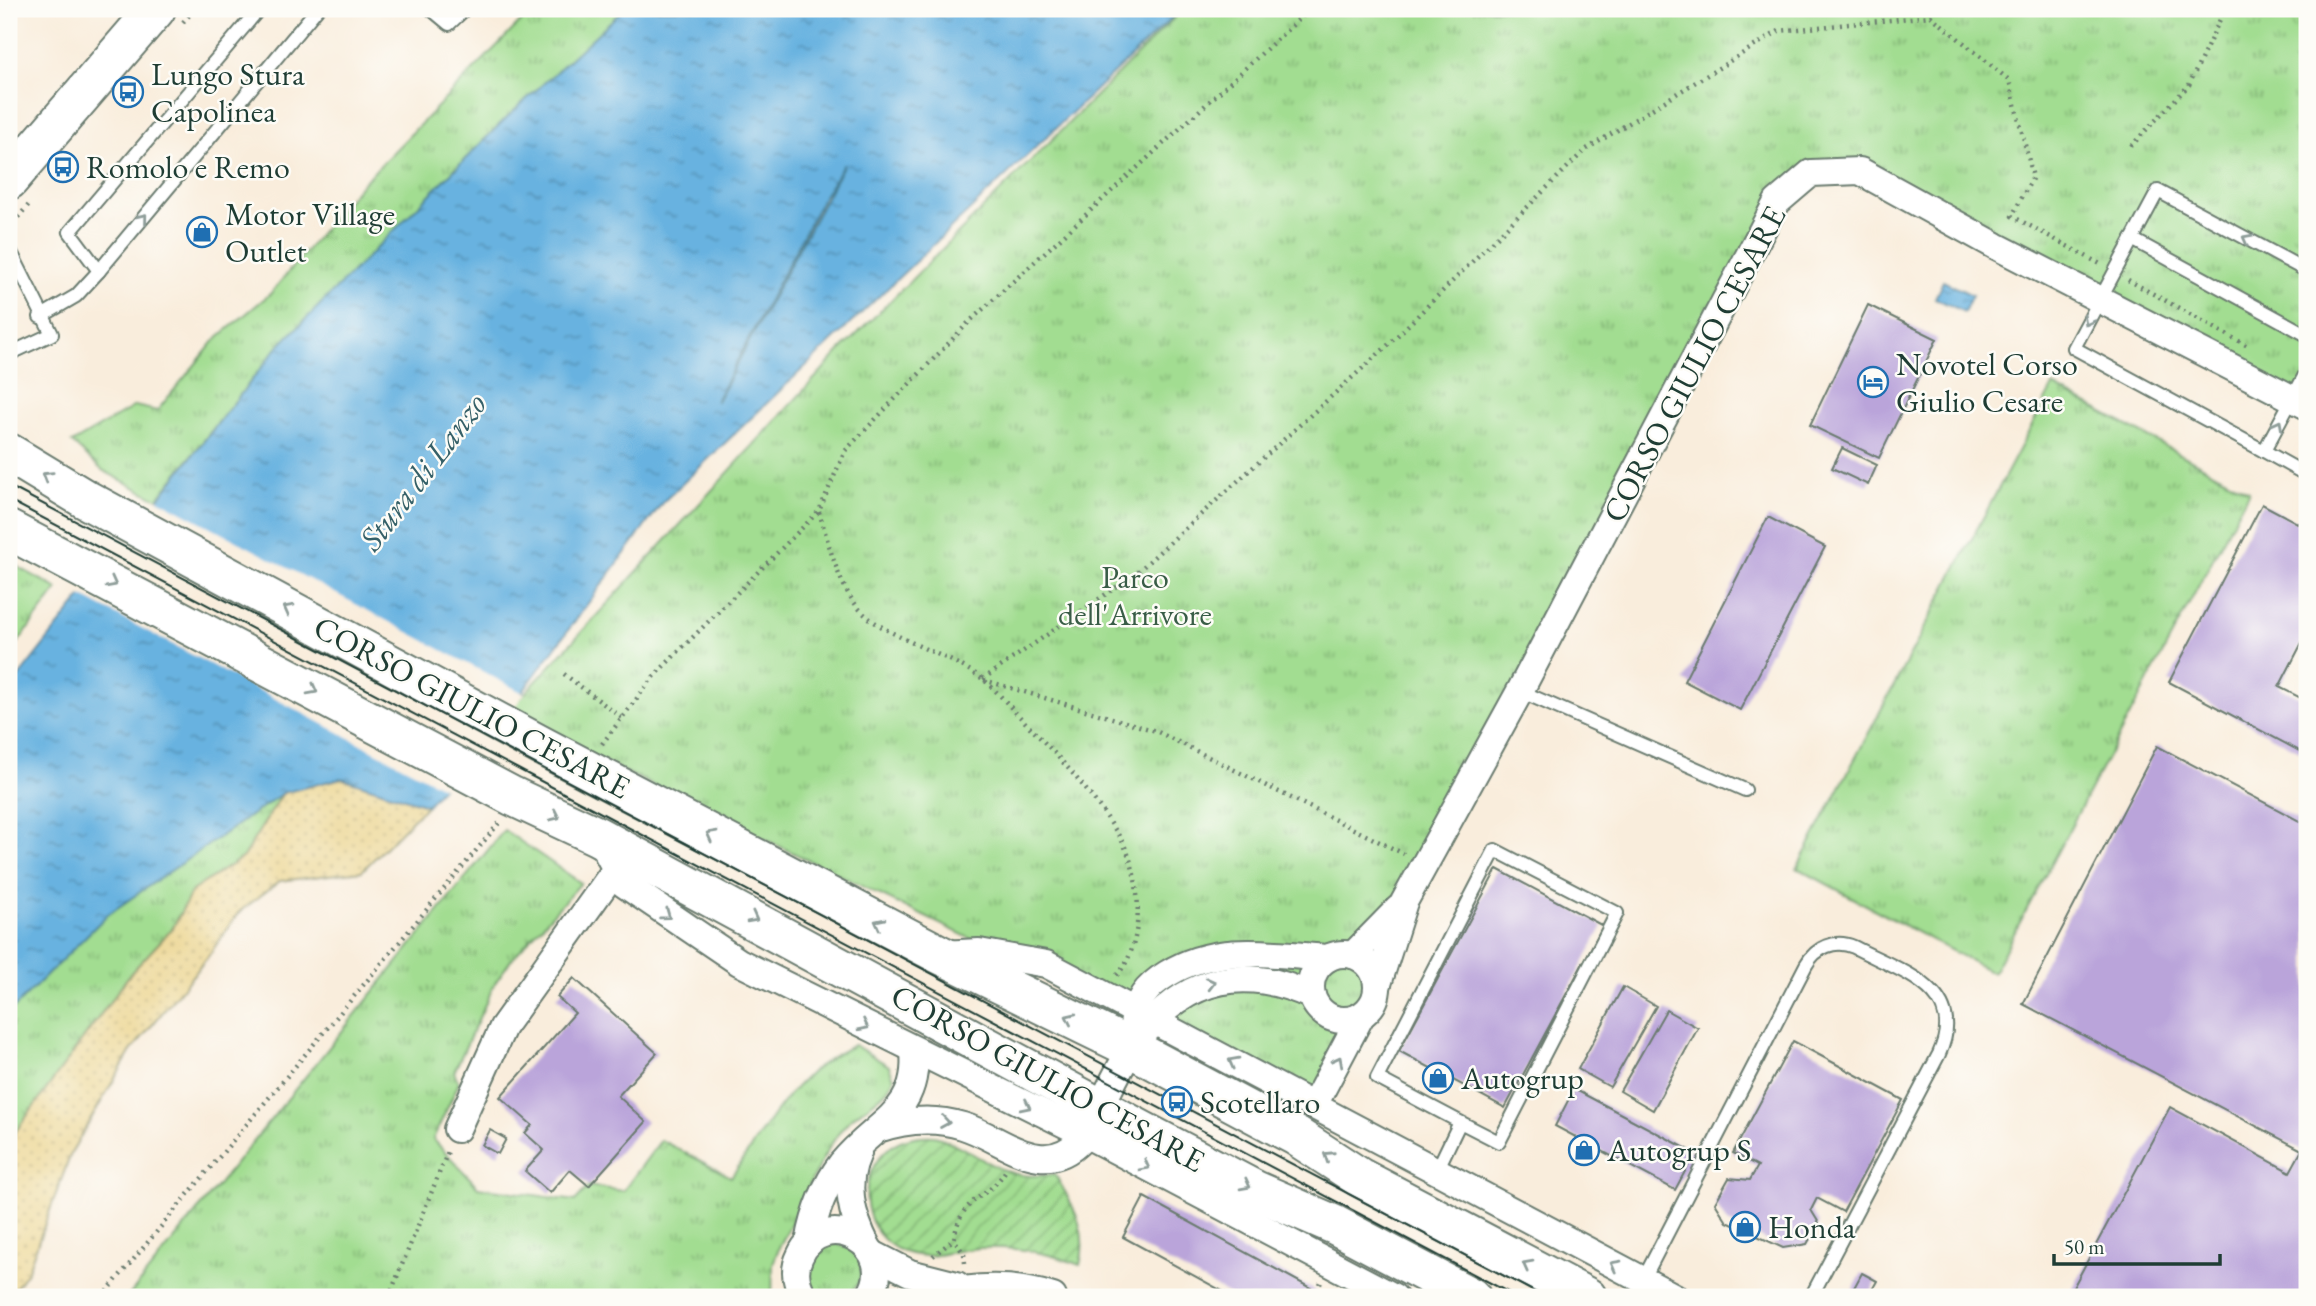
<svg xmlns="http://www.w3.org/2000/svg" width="2316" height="1306" font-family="'EB Garamond',serif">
<defs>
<pattern id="grass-tufts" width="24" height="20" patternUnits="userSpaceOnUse" patternTransform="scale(1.75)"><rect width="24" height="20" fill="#a2dd91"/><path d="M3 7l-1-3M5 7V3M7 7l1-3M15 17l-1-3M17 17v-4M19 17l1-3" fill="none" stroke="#83b477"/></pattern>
<pattern id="sand-dots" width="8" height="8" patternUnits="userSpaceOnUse" patternTransform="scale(1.75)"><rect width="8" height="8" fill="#eeda9e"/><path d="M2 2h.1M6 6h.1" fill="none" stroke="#ccbc89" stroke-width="1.8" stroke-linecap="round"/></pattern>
<pattern id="garden-furrows" width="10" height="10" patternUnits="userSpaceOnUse" patternTransform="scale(1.75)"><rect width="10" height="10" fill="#a2dd91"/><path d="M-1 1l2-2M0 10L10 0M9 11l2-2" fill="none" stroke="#83b477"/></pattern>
<pattern id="water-ripples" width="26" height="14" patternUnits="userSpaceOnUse" patternTransform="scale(1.75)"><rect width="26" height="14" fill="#68b2e0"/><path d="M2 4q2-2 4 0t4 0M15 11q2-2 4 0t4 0" fill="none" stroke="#5592b6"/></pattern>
</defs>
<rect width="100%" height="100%" fill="#fdfcf7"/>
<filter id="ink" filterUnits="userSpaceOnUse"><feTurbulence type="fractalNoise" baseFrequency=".0143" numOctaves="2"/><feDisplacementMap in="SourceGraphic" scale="14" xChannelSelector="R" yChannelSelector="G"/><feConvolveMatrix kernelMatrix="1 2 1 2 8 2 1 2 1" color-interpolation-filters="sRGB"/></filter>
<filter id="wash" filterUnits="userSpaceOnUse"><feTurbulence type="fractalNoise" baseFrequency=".00686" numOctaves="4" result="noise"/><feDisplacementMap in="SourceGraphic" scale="28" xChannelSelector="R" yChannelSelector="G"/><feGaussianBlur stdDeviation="1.57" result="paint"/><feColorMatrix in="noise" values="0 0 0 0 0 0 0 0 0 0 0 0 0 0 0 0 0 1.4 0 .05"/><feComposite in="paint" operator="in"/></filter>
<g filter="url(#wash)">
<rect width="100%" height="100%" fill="#f9eddc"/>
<!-- grass -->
<g fill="url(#grass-tufts)" stroke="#608d62" stroke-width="2">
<polygon points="533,9 624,9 502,122 277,348 157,499 102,470 72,443 135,406 157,411 216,339 271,293 358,188"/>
<polygon points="1183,9 2307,9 2307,406 1860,171 1811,173 1777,202 1424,864 1314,1105 506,714 839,352"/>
<polygon points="2053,386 2249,491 1993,973 1797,868"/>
<polygon points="9,562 58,589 9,654"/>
<polygon points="283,793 243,857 192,891 173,928 131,973 9,1141 9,1013 107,915"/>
<path d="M504,830L581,883L511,960L495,983L454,1072L459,1083L433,1139L478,1187L575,1201L589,1186L623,1191L661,1140L731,1177C769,1123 791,1075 854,1045L889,1066L894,1078C886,1099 863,1106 848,1122C822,1149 800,1209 780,1245L773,1264L772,1297H128Z"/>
<circle cx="834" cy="1271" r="27"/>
</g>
<!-- sand -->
<polygon fill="url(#sand-dots)" stroke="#868c69" stroke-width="2" points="341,778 427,805 362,871 280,881 239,912 207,958 131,1051 72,1151 27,1272 9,1297 9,1141 131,973 173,928 192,891 243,857 283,793"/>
<!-- garden -->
<path fill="url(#garden-furrows)" stroke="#608d62" stroke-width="2" d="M934,1136C965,1144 990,1170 1021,1175C1032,1177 1044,1175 1055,1174C1072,1205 1089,1229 1080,1265C1049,1253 1014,1246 980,1248C957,1249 935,1260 911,1254C867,1244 853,1189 881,1156C894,1140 914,1135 934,1136Z"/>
<!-- water -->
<g fill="url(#water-ripples)" stroke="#44788a" stroke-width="2" fill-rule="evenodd">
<path d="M624,9H1181L663,502L506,714L427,805L341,778L283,793L107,915L9,1013V689L277,348L502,122ZM844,164L717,401H716L824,196Z"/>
<polygon points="1943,281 1972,295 1964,312 1935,298"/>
</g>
<!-- pier -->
<polygon fill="#f9eddc" points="154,497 525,694 446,789 77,594"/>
<g id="blocks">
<!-- building -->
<g fill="#baa4da">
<polygon points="1868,305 1937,339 1879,458 1810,425"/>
<polygon points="1842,448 1877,465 1868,485 1832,468"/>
<polygon points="2262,504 2307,528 2307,633 2279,687 2307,701 2307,755 2169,682"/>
<polygon points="1768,517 1825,547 1740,710 1684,681"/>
<polygon points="2157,746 2307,825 2307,1297 2068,1297 2170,1107 2290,1172 2302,1150 2023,1004"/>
<polygon points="1497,869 1603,926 1505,1108 1399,1051"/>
<polygon points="574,978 657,1053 618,1096 646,1122 589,1186 570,1170 550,1193 525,1171 544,1150 525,1133 532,1125 500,1097 575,1013 557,997"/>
<polygon points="1623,987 1656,1006 1610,1087 1578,1069"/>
<polygon points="1666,1010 1698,1028 1653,1110 1620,1091"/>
<polygon points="1793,1041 1903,1100 1843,1212 1817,1198 1811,1210 1819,1223 1807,1244 1783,1248 1727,1222 1715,1203 1729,1178 1750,1180 1758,1166 1733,1153"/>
<polygon points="1574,1089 1695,1153 1675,1190 1555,1126"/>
<polygon points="490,1130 506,1139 498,1154 482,1145"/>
<polygon points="1144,1197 1316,1291 1313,1297 1233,1297 1123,1237"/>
<polygon points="1862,1273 1877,1281 1868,1297 1849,1297"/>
</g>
</g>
</g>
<g filter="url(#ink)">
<use href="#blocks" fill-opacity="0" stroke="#6b7b6f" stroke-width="2"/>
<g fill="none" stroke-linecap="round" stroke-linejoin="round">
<!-- service casing -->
<g stroke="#6b7b6f" stroke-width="16">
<g id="service">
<polyline points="431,9 449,24 465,9"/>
<polyline points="2132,239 2307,335"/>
<polyline points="9,248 52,334 9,354"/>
<polyline points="99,271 70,232 259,9"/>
<polyline points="2307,271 2158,191 2074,348 2264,451 2307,371"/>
<polyline points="40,317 76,296 99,271 317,9"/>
<polyline points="2264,451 2307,475"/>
<polyline points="1520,691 1745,790"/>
<polyline points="1437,1170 1460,1122 1377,1078 1495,850 1617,913 1499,1142 1460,1122"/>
<path d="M1643,1280L1806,965C1816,947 1835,939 1854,947C1899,971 1969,989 1939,1054L1811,1297"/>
</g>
</g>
<!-- minor casing -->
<g stroke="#6b7b6f" stroke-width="30">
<g id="minor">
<polyline points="598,836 624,884 739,962 1085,1134 1394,1297"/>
<circle cx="1344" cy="987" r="33"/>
<polyline points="942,954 979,952 1046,964 1675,1297"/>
<polyline points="1353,955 1398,909"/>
<polyline points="1377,987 1404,902 1520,691 1777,202 1811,173 1860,171 1996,246 2307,406"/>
<path d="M1133,1026C1135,1001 1147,986 1167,974C1217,943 1272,954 1328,958"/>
<polyline points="1314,1105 1361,1016"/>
<polyline points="457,1129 503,1027 623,859"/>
<path d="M878,1129C907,1119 934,1117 963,1126C1003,1138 1042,1181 1081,1140C1101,1112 1112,1078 1131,1050C1176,981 1237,961 1312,996"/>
<path d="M858,1153C843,1185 852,1216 867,1246"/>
<path d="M809,1243C814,1215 825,1185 842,1163C875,1122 920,1113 914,1051"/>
<polyline points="873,1254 910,1273 957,1285"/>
<path d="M804,1297C796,1284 793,1270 800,1256C823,1204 902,1246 869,1297"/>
<path d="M919,1297C965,1288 1007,1282 1053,1297"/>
</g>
</g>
<!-- primary casing -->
<g stroke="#6b7b6f" stroke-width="42">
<g id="primary">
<polyline points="9,180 156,9"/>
<polyline points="9,453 85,499 542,746 939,954 1131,1048 1296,1136 1359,1177 1587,1297"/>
<polyline points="9,530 512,796 597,836 1141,1130 1257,1191 1335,1225 1471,1297"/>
</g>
</g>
<!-- path -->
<g stroke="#6b7b6f" stroke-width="4.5" stroke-dasharray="2 5" stroke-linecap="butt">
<polyline points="183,22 195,9"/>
<polyline points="2131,146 2189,85 2225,9"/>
<polyline points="9,228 31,202"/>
<polyline points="2128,280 2246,345"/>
<path d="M819,512C829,543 836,579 856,605C880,637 951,654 984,680C997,691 1009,706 1021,718C1058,756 1095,795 1122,841C1142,877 1146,946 1116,976"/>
<polyline points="564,674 622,718"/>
<polyline points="983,679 1135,574 1386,347 1585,150 1779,31 1931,16 2009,80 2033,177 2012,216 2102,265"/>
<polyline points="984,680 1156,731 1404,854"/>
<polyline points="602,744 654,676 819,511 845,451 969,322 1310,9"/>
<polyline points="933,1256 954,1239"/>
<path d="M965,1263L964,1254L954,1239C962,1193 986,1203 1006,1170"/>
<polyline points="102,1297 500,822"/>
<polyline points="389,1297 449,1149"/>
<polyline points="1314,1297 1321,1282"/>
</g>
<!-- service -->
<use href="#service" stroke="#fff" stroke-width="12"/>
<!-- minor -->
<use href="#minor" stroke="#fff" stroke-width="26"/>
<!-- primary -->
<use href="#primary" stroke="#fff" stroke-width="38"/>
<!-- tram -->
<g stroke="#1f3d34" stroke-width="2">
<polyline points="9,486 1544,1297"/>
<polyline points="9,500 1517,1297"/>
</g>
</g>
<!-- one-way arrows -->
<defs><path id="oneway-chevron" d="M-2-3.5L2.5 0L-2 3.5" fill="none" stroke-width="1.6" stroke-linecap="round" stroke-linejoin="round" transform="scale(1.75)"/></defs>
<g stroke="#8f9e9a">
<use href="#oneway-chevron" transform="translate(143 218) rotate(-51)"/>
<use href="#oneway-chevron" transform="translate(2247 239) rotate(-152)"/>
<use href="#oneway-chevron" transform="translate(2088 321) rotate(118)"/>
<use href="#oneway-chevron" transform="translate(2278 425) rotate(-62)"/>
<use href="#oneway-chevron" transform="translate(47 476) rotate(-149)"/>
<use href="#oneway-chevron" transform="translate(112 583) rotate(28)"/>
<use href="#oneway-chevron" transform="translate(288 609) rotate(-152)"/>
<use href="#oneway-chevron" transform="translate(313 690) rotate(28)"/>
<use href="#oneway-chevron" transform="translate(555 816) rotate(25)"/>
<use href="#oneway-chevron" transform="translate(711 835) rotate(-152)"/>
<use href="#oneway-chevron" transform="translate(666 915) rotate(36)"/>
<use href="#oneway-chevron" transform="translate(753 918) rotate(28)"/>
<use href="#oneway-chevron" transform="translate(879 923) rotate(-153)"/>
<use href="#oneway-chevron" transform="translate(1211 983) rotate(-14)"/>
<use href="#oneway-chevron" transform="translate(1070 1018) rotate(-155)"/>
<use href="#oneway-chevron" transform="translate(864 1026) rotate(27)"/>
<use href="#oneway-chevron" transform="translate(1338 1061) rotate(-62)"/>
<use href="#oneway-chevron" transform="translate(1233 1062) rotate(-152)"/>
<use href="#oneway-chevron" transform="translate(1026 1106) rotate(26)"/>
<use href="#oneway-chevron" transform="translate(945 1122) rotate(9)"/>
<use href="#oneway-chevron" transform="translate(1328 1156) rotate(-147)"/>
<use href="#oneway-chevron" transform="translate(1145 1166) rotate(28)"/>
<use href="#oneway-chevron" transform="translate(1246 1185) rotate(28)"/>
<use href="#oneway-chevron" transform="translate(1527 1265) rotate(-152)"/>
<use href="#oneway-chevron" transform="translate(1615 1265) rotate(-152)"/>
</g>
</g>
<!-- icons -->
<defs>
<g id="bus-ring" transform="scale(1.575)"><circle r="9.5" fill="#fdfcf7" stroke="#1f6fb2" stroke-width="1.5"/><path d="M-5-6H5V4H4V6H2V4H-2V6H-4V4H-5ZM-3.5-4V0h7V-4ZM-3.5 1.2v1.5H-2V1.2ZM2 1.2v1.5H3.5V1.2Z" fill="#1f6fb2"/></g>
<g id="shop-ring" transform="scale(1.575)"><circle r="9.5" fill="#fdfcf7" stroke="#1f6fb2" stroke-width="1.5"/><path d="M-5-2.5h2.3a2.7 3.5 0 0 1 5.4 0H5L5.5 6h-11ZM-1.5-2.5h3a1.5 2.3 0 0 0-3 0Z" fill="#1f6fb2"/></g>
<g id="hotel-ring" transform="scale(1.575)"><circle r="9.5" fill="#fdfcf7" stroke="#1f6fb2" stroke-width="1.5"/><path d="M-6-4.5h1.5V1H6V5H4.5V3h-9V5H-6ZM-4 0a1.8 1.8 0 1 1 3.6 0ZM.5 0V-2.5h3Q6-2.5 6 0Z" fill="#1f6fb2"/></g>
</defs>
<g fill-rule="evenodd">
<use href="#bus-ring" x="128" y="92"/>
<use href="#bus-ring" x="63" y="167"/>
<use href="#shop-ring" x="202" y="232"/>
<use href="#hotel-ring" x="1873" y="382"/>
<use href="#shop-ring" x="1438" y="1078"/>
<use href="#bus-ring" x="1177" y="1102"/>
<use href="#shop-ring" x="1584" y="1150"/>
<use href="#shop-ring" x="1745" y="1227"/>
</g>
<g text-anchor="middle" stroke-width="5" stroke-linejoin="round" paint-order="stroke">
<!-- poi labels -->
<g font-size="32" fill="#1f3d34" stroke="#fdfcf7" text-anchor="start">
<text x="151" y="85">Lungo Stura<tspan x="151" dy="37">Capolinea</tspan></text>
<text x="86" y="178">Romolo e Remo</text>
<text x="225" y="225">Motor Village<tspan x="225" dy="37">Outlet</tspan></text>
<text x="1896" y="375">Novotel Corso<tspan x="1896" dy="37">Giulio Cesare</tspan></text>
<text x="1461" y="1089">Autogrup</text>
<text x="1200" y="1113">Scotellaro</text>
<text x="1607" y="1161">Autogrup S</text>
<text x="1768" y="1238">Honda</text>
</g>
<!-- street labels -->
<g font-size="32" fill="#1f3d34" stroke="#fdfcf7">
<text transform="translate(1694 364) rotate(-62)" y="11">CORSO GIULIO CESARE</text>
<text transform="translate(472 707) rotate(28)" y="11">CORSO GIULIO CESARE</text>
<text transform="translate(1048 1078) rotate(29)" y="11">CORSO GIULIO CESARE</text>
</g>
<!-- park labels -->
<g font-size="32" fill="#395d47" stroke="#fdfcf7">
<text x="1135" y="588">Parco<tspan x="1135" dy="37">dell'Arrivore</tspan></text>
</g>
<!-- water labels -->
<g font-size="33" font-style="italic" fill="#356068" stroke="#fdfcf7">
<text transform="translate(422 471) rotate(-53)" y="12">Stura di Lanzo</text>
</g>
</g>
<!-- margin -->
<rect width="2316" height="1306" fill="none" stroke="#fdfcf7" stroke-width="35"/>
<!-- scale -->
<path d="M2054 1254v10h166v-10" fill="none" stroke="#1f3d34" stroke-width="3.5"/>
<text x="2064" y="1254" font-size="21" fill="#1f3d34" stroke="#fdfcf7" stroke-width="5" paint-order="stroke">50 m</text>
</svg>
